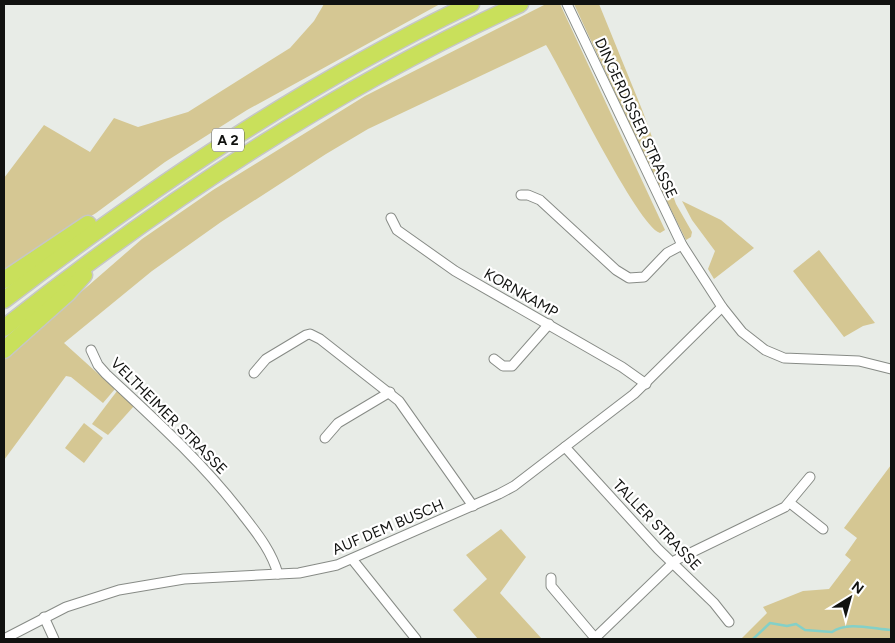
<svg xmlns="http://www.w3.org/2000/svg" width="895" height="643" font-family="Figtree,sans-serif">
<rect width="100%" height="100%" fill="#e8ece7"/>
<!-- green -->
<g fill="#d5c793">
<polygon points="324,4 440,4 247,110 165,162 96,213 4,271 4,178 44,125 90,152 114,118 138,127 188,112 290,48 314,21"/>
<path d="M546,4H560L665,230L660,233C637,225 564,74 546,45L368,129L326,154L221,222L152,271L64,343L115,389L103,403L71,377L66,376L4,460V359L142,239L213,190L365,96Z"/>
<polygon points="574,4 599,4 643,112 676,204 692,232 691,237 686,240 641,149"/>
<polygon points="682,201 721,220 754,248 714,279 708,269 715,251 692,220"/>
<polygon points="819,250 875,323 863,326 844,337 793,271"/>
<polygon points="117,391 134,406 108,435 92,424"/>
<polygon points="84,423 103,438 84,463 65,448"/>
<polygon points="891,465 891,639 741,639 767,613 763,607 803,591 829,589 851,560 845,555 857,538 844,528"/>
<polygon points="501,529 526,557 500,593 542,639 478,639 453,610 487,579 466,555"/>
</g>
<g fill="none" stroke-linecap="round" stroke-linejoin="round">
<!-- stream -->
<path stroke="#83d0c8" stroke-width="2.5" d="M753,639L770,623L787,626L796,624L805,630L832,632C847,621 873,629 891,630"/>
<!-- street casing -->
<g stroke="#878b86" stroke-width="11">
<g id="street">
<polyline points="567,4 682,245 722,307 742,332 765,350 784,358 859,361 891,369"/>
<polyline points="521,195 528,195 540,200 616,270 629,278 644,277 667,253 682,245"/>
<polyline points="391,218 397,230 455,271 622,367 646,384"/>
<path d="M91,350L98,365L106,374C153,418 199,459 239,510C255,531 271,549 278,574"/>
<polyline points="494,359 503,366 512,366 549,324"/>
<polyline points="254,373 266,359 306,335 310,334 320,339 399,401 473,506"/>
<polyline points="325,438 338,423 390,392"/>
<polyline points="565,447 658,549 714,603 729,622"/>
<polyline points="790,503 823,529"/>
<polyline points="352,559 416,639"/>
<polyline points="551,578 551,586 595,638"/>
<polyline points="44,617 54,639"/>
<polyline points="4,639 66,607 119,590 184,579 299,573 337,565 499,494 514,486 634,394 722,307"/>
<polyline points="594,639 676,560 785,507 810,477"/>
</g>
</g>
<!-- highway casing -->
<g stroke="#c6c6c6" stroke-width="19">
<g id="highway">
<polyline points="4,280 88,224"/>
<path d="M4,300C152,187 303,85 471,4"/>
<path d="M4,328C164,201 334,89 520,4"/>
<polyline points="4,350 68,293 84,275"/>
</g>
</g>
<!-- street -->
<use href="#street" stroke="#fff" stroke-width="9"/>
<!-- highway -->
<use href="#highway" stroke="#c9e05b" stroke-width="16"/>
</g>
<g text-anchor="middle" stroke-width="4.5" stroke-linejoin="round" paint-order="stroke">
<!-- shield labels -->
<rect fill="#fff" stroke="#585958" stroke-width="1" x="212" y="128.5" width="32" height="23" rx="4"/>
<g font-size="14" font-weight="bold" fill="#111210">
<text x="228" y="145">A 2</text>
</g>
<!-- street labels -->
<g font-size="15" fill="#111210" stroke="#fff">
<text transform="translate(636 118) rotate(65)" y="5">DINGERDISSER STRASSE</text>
<text transform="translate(521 293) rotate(30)" y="5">KORNKAMP</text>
<text transform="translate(169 416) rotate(45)" y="5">VELTHEIMER STRASSE</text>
<text transform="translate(657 525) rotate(46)" y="5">TALLER STRASSE</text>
<text transform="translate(388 527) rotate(-23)" y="5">AUF DEM BUSCH</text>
</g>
</g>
<!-- border -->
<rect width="895" height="643" fill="none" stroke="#111210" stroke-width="10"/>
<!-- north arrow -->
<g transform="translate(850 598) rotate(37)" stroke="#ffffff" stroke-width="4" paint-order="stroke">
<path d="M0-4L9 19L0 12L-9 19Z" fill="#111210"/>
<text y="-8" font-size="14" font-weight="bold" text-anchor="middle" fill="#111210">N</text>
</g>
</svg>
